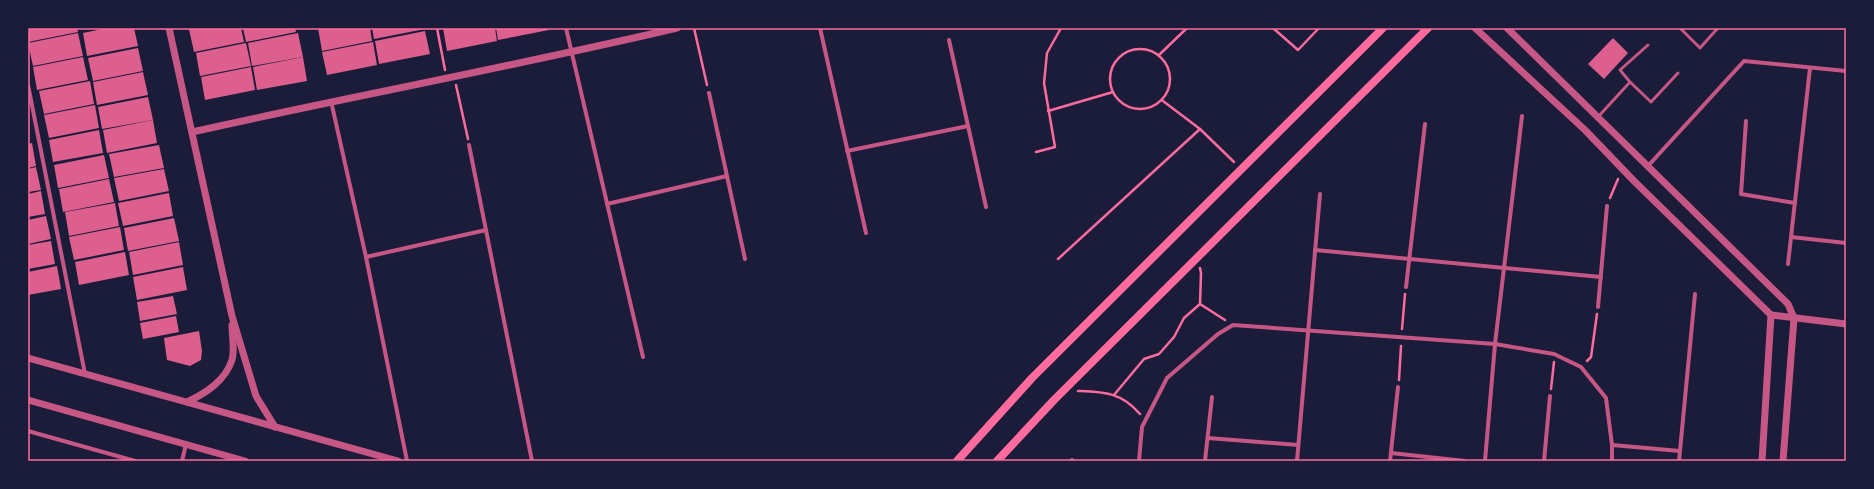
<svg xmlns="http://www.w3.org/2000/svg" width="1874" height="489" font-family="Figtree,sans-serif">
<rect width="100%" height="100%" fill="#1b1b3a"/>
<!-- building -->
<g fill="#dd5f8e">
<polygon points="28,28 77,28 78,32 28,42"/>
<polygon points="107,28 134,28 138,46 87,56 83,33"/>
<polygon points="241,28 244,42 194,52 189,29"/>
<polygon points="243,28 295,28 296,32 246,42"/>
<polygon points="318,28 370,28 372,41 322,51"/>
<polygon points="372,28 424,28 425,29 374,39"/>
<polygon points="443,28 495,28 497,41 447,51"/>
<polygon points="496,28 548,28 549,30 498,40"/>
<polygon points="425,31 430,54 379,64 375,41"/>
<polygon points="78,33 83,56 33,66 28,43"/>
<polygon points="298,33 303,57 252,66 248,43"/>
<polygon points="1613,38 1628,53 1604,79 1588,64"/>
<polygon points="373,42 377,65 327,75 322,52"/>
<polygon points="246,43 251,66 200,76 196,53"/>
<polygon points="138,48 143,71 93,81 88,58"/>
<polygon points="83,57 88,80 37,90 33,67"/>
<polygon points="303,57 307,81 257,90 253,67"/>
<polygon points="251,67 255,90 205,100 201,77"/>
<polygon points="143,72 148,95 97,105 93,82"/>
<polygon points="90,81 94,104 44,114 39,91"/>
<polygon points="148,97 153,120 102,129 98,107"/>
<polygon points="95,105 99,128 49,138 44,115"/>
<polygon points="153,120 157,143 107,153 103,130"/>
<polygon points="99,130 103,153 53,162 49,140"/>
<polygon points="32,143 36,166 28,168 28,144"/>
<polygon points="159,145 164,168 114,177 109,154"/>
<polygon points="104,155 109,178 58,188 54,165"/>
<polygon points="36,167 41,190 28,192 28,169"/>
<polygon points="164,169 169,191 119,201 114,178"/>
<polygon points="109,179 114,202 63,212 59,189"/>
<polygon points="41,191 45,214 28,217 28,194"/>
<polygon points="169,193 173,216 123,226 118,203"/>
<polygon points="115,203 119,226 69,236 65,212"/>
<polygon points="46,216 51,239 28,244 28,220"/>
<polygon points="174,218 179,241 128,251 124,228"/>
<polygon points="120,227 124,250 74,260 69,237"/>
<polygon points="51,241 55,264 28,269 28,245"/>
<polygon points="179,242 183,265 133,275 129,252"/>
<polygon points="125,252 129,275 79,285 75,262"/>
<polygon points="57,266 61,289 28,295 28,272"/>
<polygon points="183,267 187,290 137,300 133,277"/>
<polygon points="173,296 177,314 140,321 137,302"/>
<polygon points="176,316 179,332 143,339 140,323"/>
<polygon points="199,331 202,351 201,360 190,366 167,360 164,338"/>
</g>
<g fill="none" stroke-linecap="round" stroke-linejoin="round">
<!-- path -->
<g stroke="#ff6b9d" stroke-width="2.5">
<polyline points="437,28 445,70"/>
<polyline points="694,28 707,85"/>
<polyline points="1273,28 1298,50 1319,28"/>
<circle cx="1140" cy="79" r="30"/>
<polyline points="1159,55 1187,28"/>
<polyline points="456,85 468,139"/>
<polyline points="1048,111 1113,92"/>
<polyline points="1200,129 1234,162"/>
<polyline points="1036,152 1055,147 1044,83 1047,53 1061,28"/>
<polyline points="1610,198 1618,179"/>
<polyline points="1058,259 1200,129 1163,101"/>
<polyline points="1200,268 1201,273 1200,304 1225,320"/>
<polyline points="1402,329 1405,294"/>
<polyline points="1587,361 1591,357 1597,314"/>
<polyline points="1399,380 1401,346"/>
<polyline points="1551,389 1554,362"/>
<path d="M1078,391C1104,392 1121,392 1140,414"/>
<polyline points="1114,395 1144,359 1159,354 1174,337 1184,318 1200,304"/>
</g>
<!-- service -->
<g stroke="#c65784" stroke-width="3">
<polyline points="1680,28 1700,48 1717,29"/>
<polyline points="1648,45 1620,70 1630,82 1651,102 1678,73"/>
<polyline points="1598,117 1630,82"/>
</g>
<!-- minor -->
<g stroke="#c65784" stroke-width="4">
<polyline points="566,28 643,357"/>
<polyline points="820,28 866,233"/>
<polyline points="949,40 986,207"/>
<polyline points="28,85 85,374"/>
<polyline points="709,93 745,259"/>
<polyline points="331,101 366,257 407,461"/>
<polyline points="1746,121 1741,194 1795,203"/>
<polyline points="469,145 532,461"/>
<polyline points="847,151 968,126"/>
<polyline points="1648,166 1744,61 1846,71"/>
<polyline points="607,204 727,176"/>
<polyline points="1791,237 1846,243"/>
<polyline points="1315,250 1601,277"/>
<polyline points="366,257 486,230"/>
<polyline points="1788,264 1810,68"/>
<polyline points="1406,287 1425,124"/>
<polyline points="1598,307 1607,206"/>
<polyline points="28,431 135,461"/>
<polyline points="1208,438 1298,445"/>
<polyline points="1612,445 1680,451"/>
<polyline points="1391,453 1465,461"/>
<polyline points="182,461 186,444"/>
<polyline points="1072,461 1072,460"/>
<polyline points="1139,461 1142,427 1167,378 1218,334 1233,325 1495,344 1554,354 1581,367 1606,398 1612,445 1612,461"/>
<polyline points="1205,461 1212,397"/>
<polyline points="1297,461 1320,194"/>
<polyline points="1390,461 1398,387"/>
<polyline points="1485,461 1495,344 1522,116"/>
<polyline points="1544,461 1550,396"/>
<polyline points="1679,461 1695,294"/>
</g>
<!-- tertiary -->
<g stroke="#c65784" stroke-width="7">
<polyline points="169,28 232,316 256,396 275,427"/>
<polyline points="1475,28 1585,130 1634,181 1771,315 1762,461"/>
<polyline points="1507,28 1788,304 1794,318 1783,461"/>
<path d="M192,132C353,96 516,66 677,28"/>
<polyline points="1771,315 1846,324"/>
<polyline points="28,358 398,461"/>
<polyline points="28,400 245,461"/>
<path d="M187,402C206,393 225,381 232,360C235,350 232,335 232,325"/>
</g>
<!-- secondary -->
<g stroke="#ff6b9d" stroke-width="8">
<polyline points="957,461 1032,378 1383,28"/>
<polyline points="997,461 1054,400 1428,28"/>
</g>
</g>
<!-- border -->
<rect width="1874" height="489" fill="none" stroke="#1b1b3a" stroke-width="58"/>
<rect x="29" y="29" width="1816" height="431" fill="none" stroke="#ff6b9d" stroke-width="1.5"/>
</svg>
